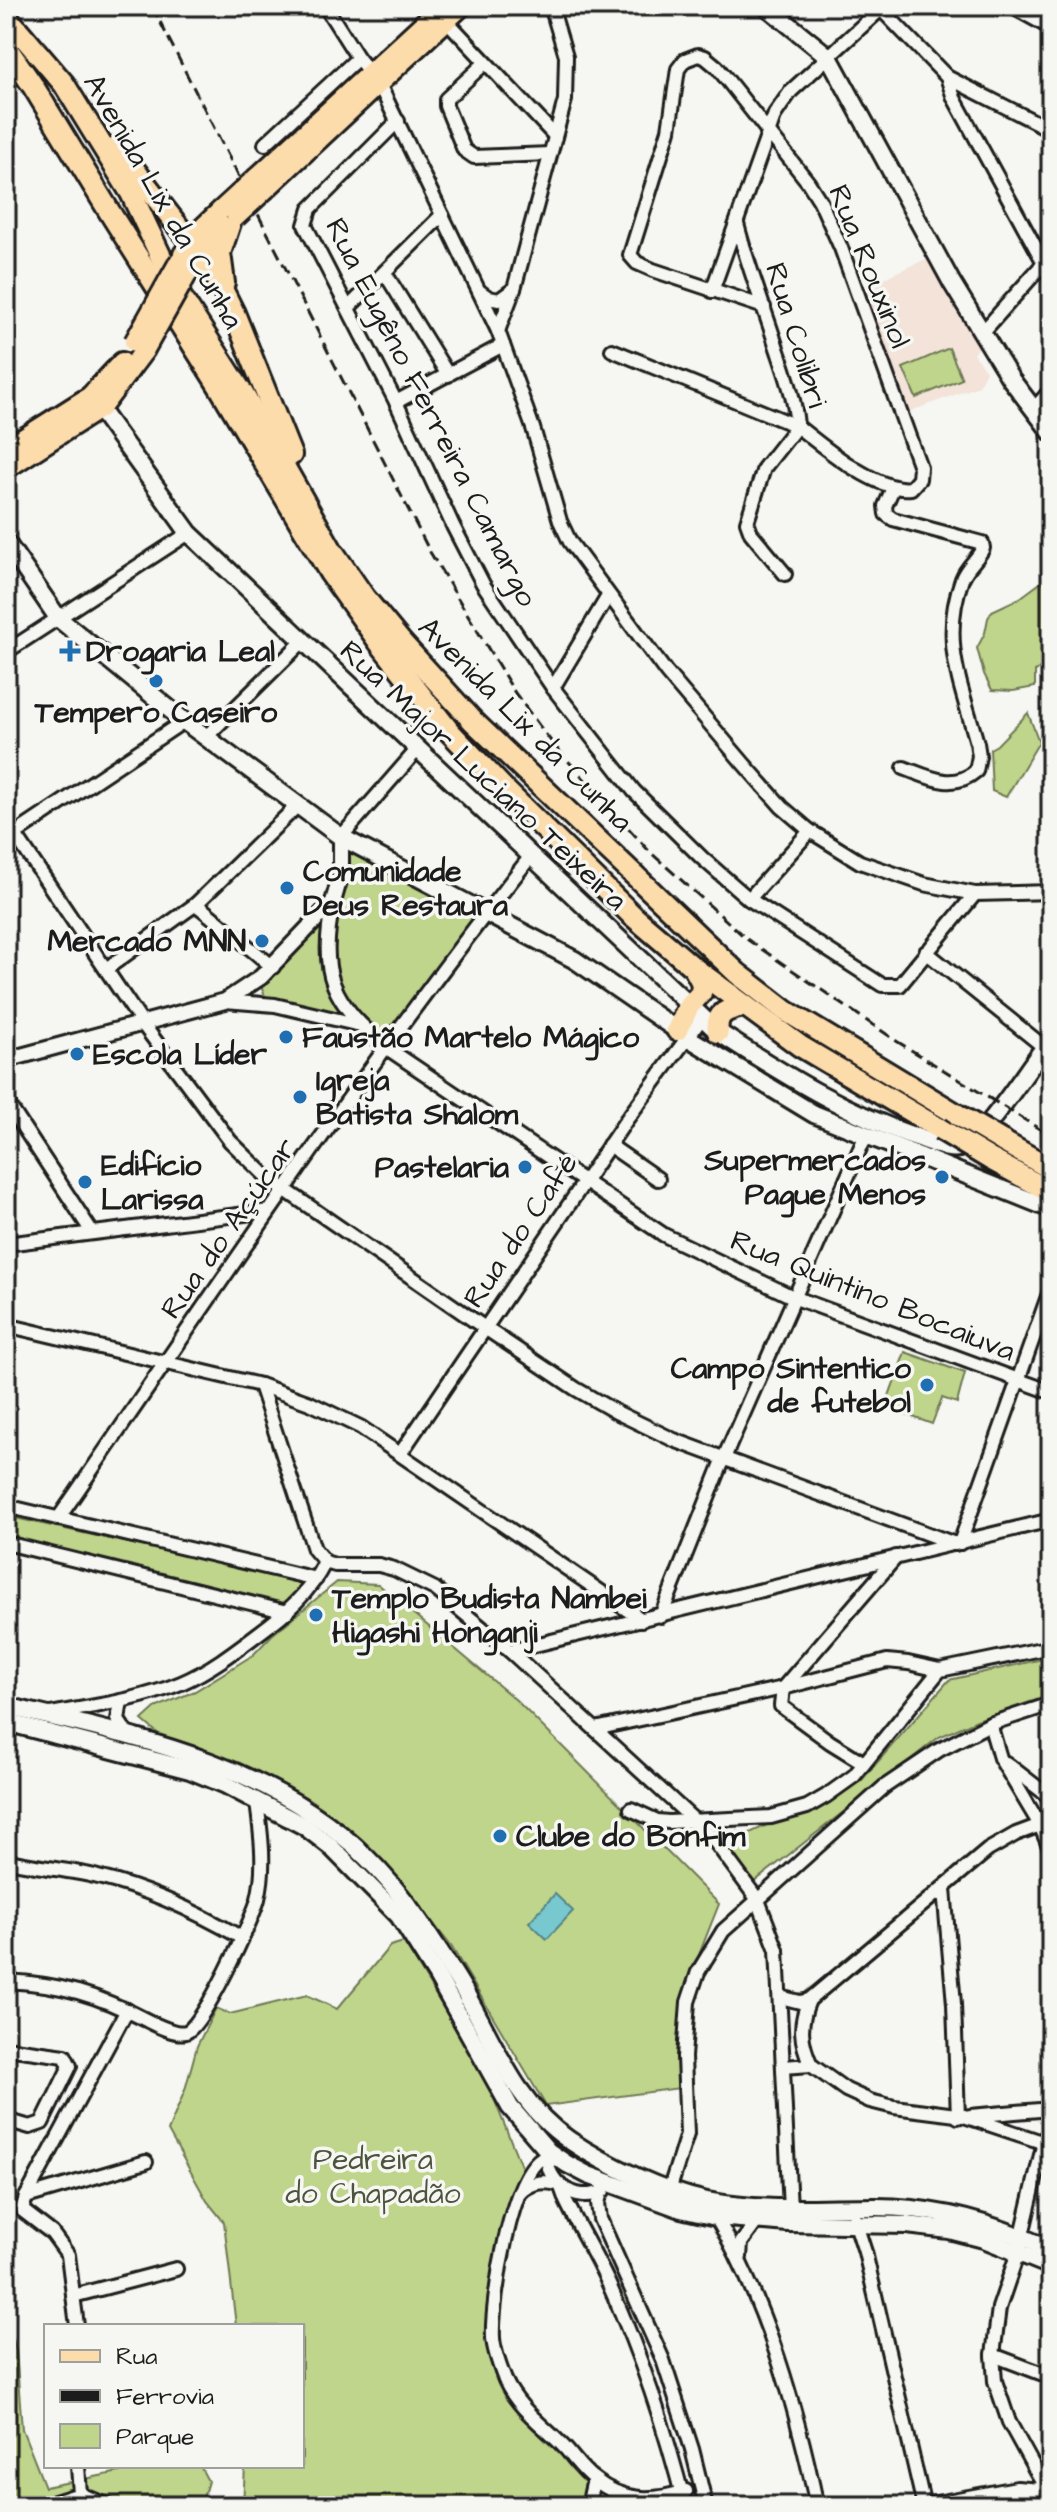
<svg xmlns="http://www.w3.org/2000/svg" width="1057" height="2512" font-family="'Architects Daughter',sans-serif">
<rect width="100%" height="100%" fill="#f6f6f2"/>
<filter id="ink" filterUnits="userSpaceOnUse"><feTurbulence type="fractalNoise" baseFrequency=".0125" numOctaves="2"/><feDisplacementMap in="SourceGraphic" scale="16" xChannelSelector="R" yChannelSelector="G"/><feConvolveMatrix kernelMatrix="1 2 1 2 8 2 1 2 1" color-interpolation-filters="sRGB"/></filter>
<g filter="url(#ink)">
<!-- built -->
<polygon fill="#f3e3d9" points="926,259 979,347 973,353 986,371 979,386 908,412 864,287"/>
<!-- green -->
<g fill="#bfd58b" stroke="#6e7854" stroke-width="2">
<polygon points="949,348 962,379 916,398 903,368"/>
<polygon points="1043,581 1051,610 1048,666 1035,671 1035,687 1013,691 992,690 984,674 977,648 985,633 988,618 992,611 1020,598"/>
<polygon points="1028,713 1039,742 1006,797 992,791 990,749 997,745"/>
<polygon points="342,842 479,915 389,1041 372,1033 334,982 330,951 336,902 349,879"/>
<polygon points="324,920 321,951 343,1016 267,1001 260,984"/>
<polygon points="905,1352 965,1373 957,1403 942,1398 932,1424 885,1407"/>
<polygon points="6,1516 306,1582 285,1606 6,1541"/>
<polygon points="337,1582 378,1584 516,1700 719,1904 685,1990 677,2041 680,2088 546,2106 451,1946 397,1877 301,1795 203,1749 161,1736 142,1720 155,1708 195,1691 253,1655 272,1635"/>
<polygon points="1051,1657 1051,1695 977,1720 939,1737 754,1882 716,1831 750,1833 862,1780 949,1680"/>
<path d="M404,1942L486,2079L523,2171L510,2211L489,2348C498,2403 527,2418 563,2454C571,2463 579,2474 587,2483L581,2506H243L245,2466H302V2326H236L224,2222L207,2201L168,2131L185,2090L197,2046L216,2008L230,2014L307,1995L337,2009L390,1946Z"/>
<polygon points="6,2311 16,2351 22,2429 45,2487 149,2466 200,2466 208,2481 203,2498 191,2506 6,2506"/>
</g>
<!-- water -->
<polygon fill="#78c9cf" stroke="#538487" stroke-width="2" points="555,1894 573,1911 547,1939 529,1922"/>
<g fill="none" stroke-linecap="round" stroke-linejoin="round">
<!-- minor casing -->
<g stroke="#1c1c1c" stroke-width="18">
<g id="minor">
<polyline points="325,6 358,58 379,84 498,331 533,428 560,521 570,542 666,672 744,764 782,807 810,831 860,862 924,884 975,894 1051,892"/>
<polyline points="1011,6 1051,28"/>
<polyline points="882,10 947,77 954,98 1044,263"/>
<polyline points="447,21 555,136"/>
<polyline points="485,63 446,99 446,106 464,150 474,157 550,154"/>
<polyline points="947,77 1051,130"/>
<polyline points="398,121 310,209 305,225 396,402 453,526 483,584 553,688 634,791 702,858 749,899 882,985 900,985 975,894"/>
<polyline points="265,144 358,58"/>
<path d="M737,224C748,267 764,307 777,348C786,375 795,399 797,426C822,446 878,493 911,488L919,479L920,467L841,248L820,201L808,182L717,67L705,57L698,55L685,60L678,69L669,130L630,255L637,263L653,270L764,307"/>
<polyline points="385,273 448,375"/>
<polyline points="479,291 489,298 499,300 514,289"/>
<polyline points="712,291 775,114 791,91 884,6"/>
<polyline points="348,308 442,215"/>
<polyline points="498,331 514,289 565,100 566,56 551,6"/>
<polyline points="982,333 1051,255"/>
<polyline points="612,350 797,426 764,468 747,522 751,533 785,574"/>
<polyline points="396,402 503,345"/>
<polyline points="1034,409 1051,390"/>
<path d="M893,488L885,506L886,514L893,519L982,543L983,548C978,559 967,566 962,579C940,640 961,684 977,743L979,756L976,771C953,791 928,777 904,768"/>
<polyline points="6,652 189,533"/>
<polyline points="553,688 608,596"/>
<polyline points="206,737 302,642"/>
<polyline points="6,821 142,1023 230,1141 268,1178 485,1328 576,1389 616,1412 674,1440 955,1544"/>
<polyline points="341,837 417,750"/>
<polyline points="6,840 184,721"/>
<polyline points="749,899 810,831"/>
<path d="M333,902C319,975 331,1001 387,1048L664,1235L793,1297L1051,1392"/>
<polyline points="196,904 273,967"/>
<polyline points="926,952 1044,1047"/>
<polyline points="106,969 196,904 297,806"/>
<polyline points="225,1001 275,1005 360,1025"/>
<polyline points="6,1101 92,1232"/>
<polyline points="609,1145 658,1179"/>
<polyline points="6,1244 269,1211"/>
<polyline points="6,1325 260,1385 310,1403 360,1427 642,1620"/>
<polyline points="260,1385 314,1549 325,1562"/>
<polyline points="400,1454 627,1119 702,1018"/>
<polyline points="6,1506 316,1579"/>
<path d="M58,1519C212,1296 362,1068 531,856"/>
<polyline points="6,1543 287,1612"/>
<polyline points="960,1543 1051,1288"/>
<polyline points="661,1616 724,1458 865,1137"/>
<polyline points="510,1651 1051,1520"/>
<polyline points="121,1701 118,1720 130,1738"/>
<path d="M50,1714C94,1706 140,1700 181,1683C209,1671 234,1652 259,1633C286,1613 309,1594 325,1562L335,1565H379L394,1569L435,1589L510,1651L710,1835L758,1900L777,1950L790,2209"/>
<polyline points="990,1724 1000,1758 1040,1825 1051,1851"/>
<polyline points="595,1729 783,1688 887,1661 908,1663 940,1670"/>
<polyline points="864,1763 830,1742 781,1706 783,1688 896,1557"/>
<polyline points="1006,1763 1051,1798"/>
<polyline points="631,1809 657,1821 669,1822 771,1817 807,1807 826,1796 854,1776 940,1670 1051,1647"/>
<path d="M6,1860C36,1868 68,1869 98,1877C149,1889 197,1912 242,1938"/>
<polyline points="944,1889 954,2004 958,2117"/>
<path d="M6,1981C61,1984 98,1995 146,2020C156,2025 175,2035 186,2032C202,2028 253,1919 258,1899C266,1867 261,1834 257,1802"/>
<polyline points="780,1997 800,2002 809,2000 988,1850 1016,1834 1051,1821"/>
<path d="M809,2000C799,2024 800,2041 811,2065"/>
<polyline points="6,2048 65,2056 70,2066 42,2123 30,2127 6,2120"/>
<polyline points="783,2067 811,2065 846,2090 870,2101 894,2107 964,2116 1051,2145"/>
<polyline points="970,2116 1051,2109"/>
<path d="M548,2151C542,2181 576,2205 603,2191"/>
<path d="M546,2156C511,2167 491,2304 493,2338C494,2352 500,2367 505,2380C518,2409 544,2426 565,2448C575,2459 582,2470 594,2479L588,2506"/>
<path d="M561,2187L566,2201C580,2230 598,2259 611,2289C643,2360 666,2431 685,2506"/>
<polyline points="670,2188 687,2134 684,2057 688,2002 698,1972 723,1931 884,1787 939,1750 990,1724 1051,1704"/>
<polyline points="601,2192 598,2203 600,2219 663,2360 692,2449 706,2506"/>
<path d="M519,2194C529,2182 542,2180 557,2184"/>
<polyline points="26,2197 146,2162"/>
<path d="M716,2217C767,2305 796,2406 817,2506"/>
<polyline points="854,2218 865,2252 924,2506"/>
<polyline points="740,2257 741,2243 758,2220"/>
<polyline points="73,2296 176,2269"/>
<polyline points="77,2326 68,2255 52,2233 22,2210 26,2197 127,2010"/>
<polyline points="993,2355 1051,2377"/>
<polyline points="78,2466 80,2494"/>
<path d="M594,2479C623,2502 652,2502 686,2491"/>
<polyline points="42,2506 80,2494 109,2506"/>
<polyline points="920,2506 1017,2488 1051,2491"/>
<polyline points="1049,2506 1047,2491 1009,2422 995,2381 993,2355 999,2308 1018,2252 1044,2142 1051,2127"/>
</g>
</g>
<!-- tertiary casing -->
<g stroke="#1c1c1c" stroke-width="20">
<polyline id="tertiary" points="6,1060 225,1001 261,977 333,902 341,874 341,837"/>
</g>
<!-- secondary casing -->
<g stroke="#1c1c1c" stroke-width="22">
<g id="secondary">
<polyline points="766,6 829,57 952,283 1010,378 1051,432"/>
<path d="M92,399L189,533L718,1032C783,1074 847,1114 922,1139C933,1143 950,1152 963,1147C984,1139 1032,1061 1051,1039"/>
<polyline points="6,542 58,618 184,721 341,837 575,960 687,1037 814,1114 1051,1209"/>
<path d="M6,1706C132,1736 270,1762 366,1857C402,1892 430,1935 456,1977C492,2034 511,2101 569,2140C606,2165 664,2192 707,2201C763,2212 819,2207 876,2207C937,2207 996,2224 1051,2250"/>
<polyline points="6,1722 190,1770 224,1784 304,1826 330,1846 399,1916 437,1976 510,2107 548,2151 567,2164 588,2175 681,2209 716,2217 788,2223 907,2225 949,2230 984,2239 1051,2266"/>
</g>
</g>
<!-- primary casing -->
<g stroke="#1c1c1c" stroke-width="24">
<g id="primary">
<polyline points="257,177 442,6"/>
<polyline points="266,189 462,6"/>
<polyline points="183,254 202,228 220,211"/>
<polyline points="193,265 231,221"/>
<polyline points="6,449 90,396 122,362"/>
<polyline points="6,469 101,408 144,351"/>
</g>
</g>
<!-- trunk casing -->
<g stroke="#1c1c1c" stroke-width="26">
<g id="trunk">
<polyline points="6,16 64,84 131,193 177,291 243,394 331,549 364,597 402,643 473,721 737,973 786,1011 958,1115"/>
<polyline points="6,47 33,86 112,216 219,386 330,573 379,642 449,731 507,792 633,916 694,968 800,1046 940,1129"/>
<polyline points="117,147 214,273 234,313 291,455"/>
<polyline points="224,283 220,253 230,223"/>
<polyline points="677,1030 689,1006 701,993 702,983 694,968"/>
<path d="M718,1032C715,1012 728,1009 745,1006"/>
<polyline points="1002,1141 1051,1169"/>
<polyline points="990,1159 1051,1192"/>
</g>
</g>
<!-- minor -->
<use href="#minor" stroke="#f6f6f2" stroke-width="12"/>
<!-- tertiary -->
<use href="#tertiary" stroke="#f6f6f2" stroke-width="14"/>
<!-- secondary -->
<use href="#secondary" stroke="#f6f6f2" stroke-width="16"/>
<!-- primary -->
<use href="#primary" stroke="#fddcac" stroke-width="18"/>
<!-- trunk -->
<use href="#trunk" stroke="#fddcac" stroke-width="20"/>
<!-- rail -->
<polyline stroke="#1c1c1c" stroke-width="3" stroke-dasharray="12 6" stroke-linecap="butt" points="152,6 430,552 515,693 553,744 649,851 748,940 898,1042 1051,1136"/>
<!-- primary-bridge casing -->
<g stroke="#1c1c1c" stroke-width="24" stroke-linecap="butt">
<g id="primary-bridge">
<polyline points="220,211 257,177"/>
<polyline points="236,217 266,189"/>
<polyline points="134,342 180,260"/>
<polyline points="144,351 189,271"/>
</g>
</g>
<!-- trunk-bridge casing -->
<g stroke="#1c1c1c" stroke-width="26" stroke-linecap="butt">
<g id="trunk-bridge">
<polyline points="958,1115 1002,1141"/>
<polyline points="940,1129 990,1159"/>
</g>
</g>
<!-- primary-bridge -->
<use href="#primary-bridge" stroke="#fddcac" stroke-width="18"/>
<!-- trunk-bridge -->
<use href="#trunk-bridge" stroke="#fddcac" stroke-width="20"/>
</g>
</g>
<!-- markers -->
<g fill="#1f6fb2" stroke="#f6f6f2" stroke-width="3">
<path d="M66 639h8v8h8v8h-8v8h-8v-8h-8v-8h8z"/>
<circle cx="156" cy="681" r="8"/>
<circle cx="287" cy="888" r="8"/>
<circle cx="262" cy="941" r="8"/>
<circle cx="286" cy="1037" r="8"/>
<circle cx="77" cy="1054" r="8"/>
<circle cx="300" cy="1097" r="8"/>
<circle cx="525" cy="1167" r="8"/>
<circle cx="942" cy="1177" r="8"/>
<circle cx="85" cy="1182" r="8"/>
<circle cx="927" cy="1385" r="8"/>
<circle cx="316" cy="1615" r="8"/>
<circle cx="500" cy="1836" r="8"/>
</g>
<g text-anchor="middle" stroke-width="7" stroke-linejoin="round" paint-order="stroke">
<!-- street labels -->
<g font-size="30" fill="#1c1c1c" stroke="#f6f6f2">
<text transform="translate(164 201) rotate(60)" y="10">Avenida Lix da Cunha</text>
<text transform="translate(870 266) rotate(68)" y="10">Rua Rouxinol</text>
<text transform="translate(797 335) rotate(73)" y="10">Rua Colibri</text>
<text transform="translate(432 412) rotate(63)" y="10">Rua Eugêno Ferreira Camargo</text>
<text transform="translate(526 724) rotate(45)" y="10">Avenida Lix da Cunha</text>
<text transform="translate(484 775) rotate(43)" y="10">Rua Major Luciano Teixeira</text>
<text transform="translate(228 1228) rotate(-55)" y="10">Rua do Açúcar</text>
<text transform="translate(520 1230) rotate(-56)" y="10">Rua do Café</text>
<text transform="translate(873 1295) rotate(22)" y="10">Rua Quintino Bocaiuva</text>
</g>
<!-- poi labels -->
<g font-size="30" font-weight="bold" fill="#1c1c1c" stroke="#f6f6f2" text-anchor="start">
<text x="86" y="661">Drogaria Leal</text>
<text x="156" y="722" text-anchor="middle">Tempero Caseiro</text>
<text x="303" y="881">Comunidade<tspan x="303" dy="34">Deus Restaura</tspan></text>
<text x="246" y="951" text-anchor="end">Mercado MNN</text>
<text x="302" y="1047">Faustão Martelo Mágico</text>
<text x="93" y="1064">Escola Líder</text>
<text x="316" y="1090">Igreja<tspan x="316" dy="34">Batista Shalom</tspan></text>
<text x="926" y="1170" text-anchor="end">Supermercados<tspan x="926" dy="34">Pague Menos</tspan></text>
<text x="101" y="1175">Edifício<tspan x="101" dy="34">Larissa</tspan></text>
<text x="509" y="1177" text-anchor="end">Pastelaria</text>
<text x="911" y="1378" text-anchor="end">Campo Sintentico<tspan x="911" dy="34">de futebol</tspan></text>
<text x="332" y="1608">Templo Budista Nambei<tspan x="332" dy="34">Higashi Honganji</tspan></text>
<text x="516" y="1846">Clube do Bonfim</text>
</g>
<!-- park labels -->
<g font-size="30" fill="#4d543d" stroke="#f6f6f2">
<text x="373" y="2169">Pedreira<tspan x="373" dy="34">do Chapadão</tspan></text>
</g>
</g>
<!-- margin -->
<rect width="1057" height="2512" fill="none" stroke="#f6f6f2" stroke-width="32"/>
<rect x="16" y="16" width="1025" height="2480" fill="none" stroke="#1c1c1c" stroke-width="3" filter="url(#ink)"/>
<!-- legend -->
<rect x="44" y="2324" width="260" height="144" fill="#f6f6f2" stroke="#9f9f9c" stroke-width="2"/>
<rect x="60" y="2350" width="40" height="12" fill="#fddcac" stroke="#9f9f9c" stroke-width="2"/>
<text x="116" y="2364" font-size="24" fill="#1c1c1c">Rua</text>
<rect x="60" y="2390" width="40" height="12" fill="#1c1c1c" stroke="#9f9f9c" stroke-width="2"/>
<text x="116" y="2404" font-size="24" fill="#1c1c1c">Ferrovia</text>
<rect x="60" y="2424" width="40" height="24" fill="#bfd58b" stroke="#9f9f9c" stroke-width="2"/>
<text x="116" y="2444" font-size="24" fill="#1c1c1c">Parque</text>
</svg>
